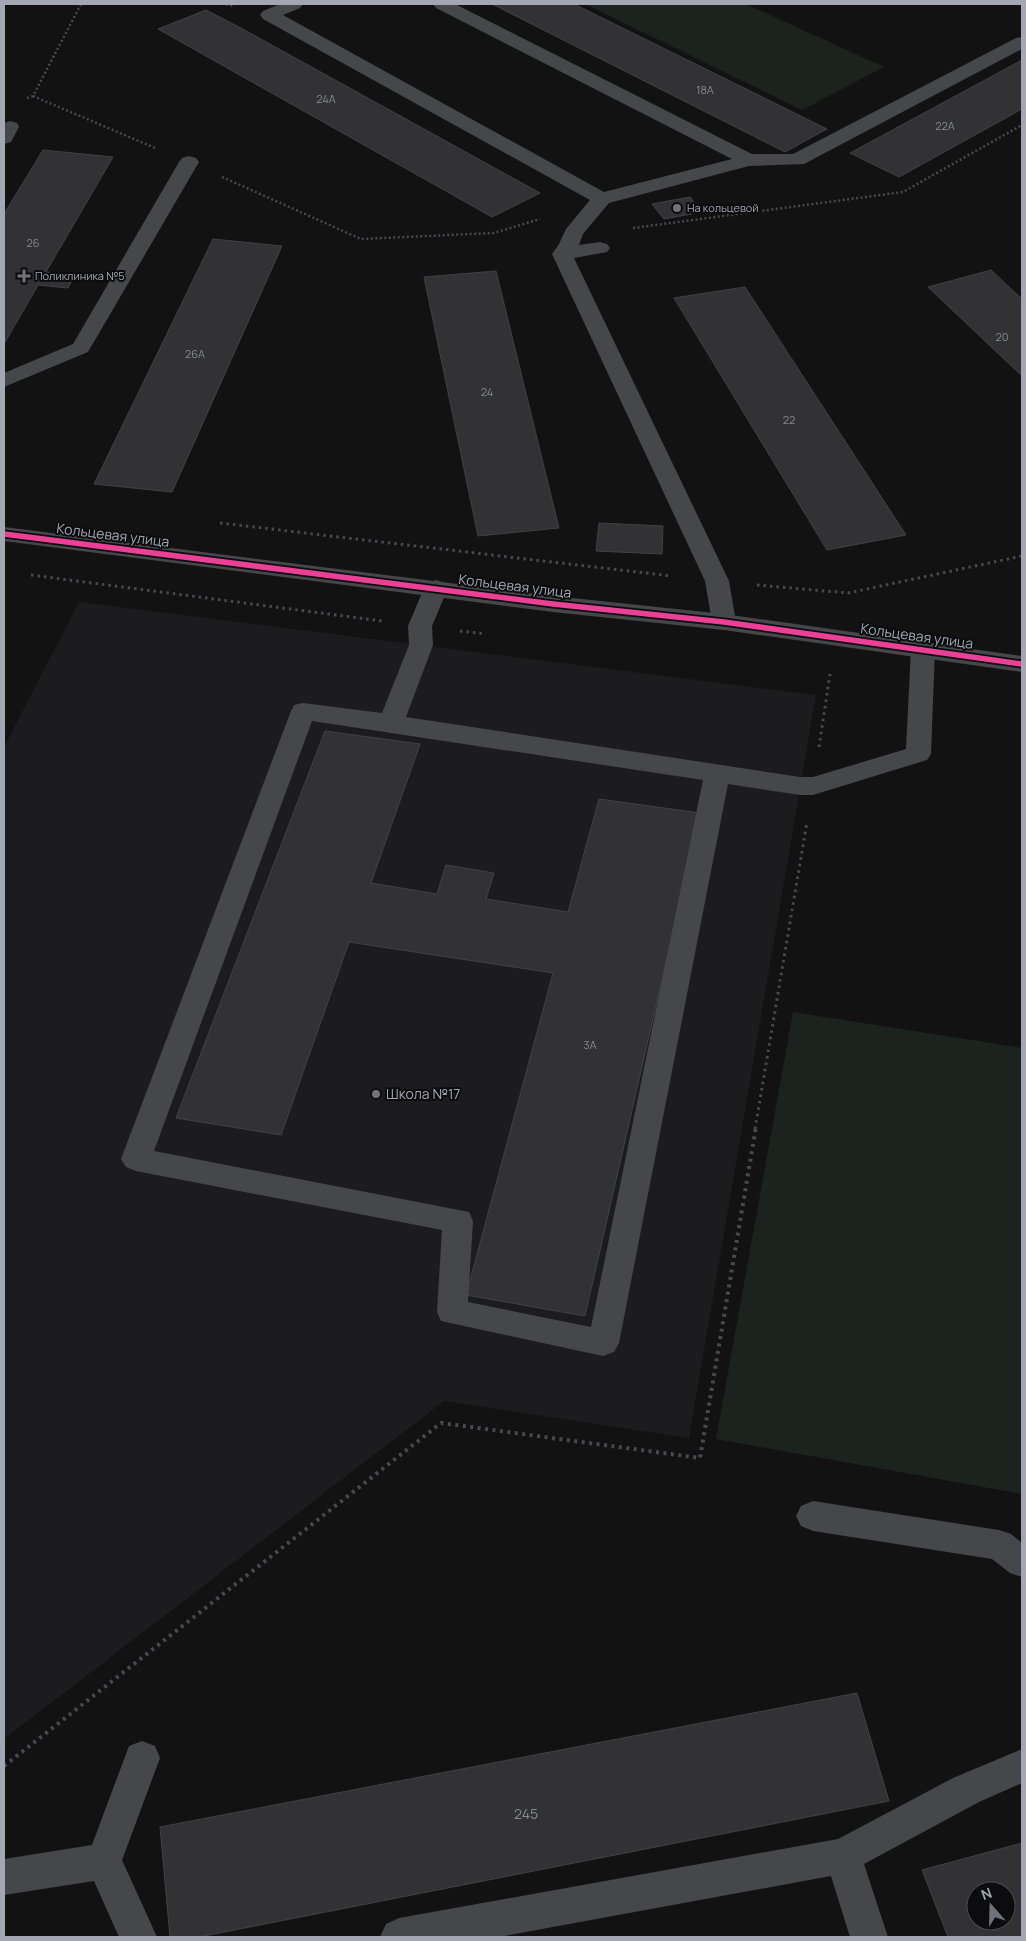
<svg xmlns="http://www.w3.org/2000/svg" width="1026" height="1941" font-family="Manrope,sans-serif">
<rect width="100%" height="100%" fill="#121212"/>
<!-- built -->
<polygon fill="#1c1c1e" points="79,602 816,695 689,1438 444,1401 4,1739 4,747"/>
<!-- green -->
<g fill="#1c221d">
<polygon points="585,4 746,4 884,67 802,110"/>
<polygon points="793,1012 1022,1048 1022,1494 716,1439"/>
</g>
<!-- building -->
<g fill="#323235" stroke="#404246" fill-rule="evenodd">
<polygon points="492,4 574,4 827,129 785,152"/>
<polygon points="206,10 239,27 540,193 492,217 158,29"/>
<polygon points="1022,60 1022,109 899,177 850,153"/>
<polygon points="43,150 113,157 46,272 75,275 68,288 38,285 4,344 4,214"/>
<polygon points="690,197 702,212 664,219 652,204"/>
<polygon points="213,239 282,246 172,492 94,484"/>
<polygon points="991,270 1022,299 1022,376 928,287"/>
<polygon points="496,271 559,528 478,536 424,277"/>
<polygon points="745,287 906,535 827,550 674,298"/>
<polygon points="599,523 663,526 662,554 596,551"/>
<polygon points="325,731 420,744 371,883 437,894 446,865 494,873 486,899 568,912 599,799 700,813 585,1316 466,1295 553,973 349,942 281,1135 176,1118"/>
<polygon points="857,1693 889,1801 199,1937 170,1937 160,1827"/>
<path d="M1022,1843V1937H948L922,1870ZM976,1891H1006V1921H976Z"/>
</g>
<g fill="none" stroke-linecap="round" stroke-linejoin="round">
<!-- path-far2 -->
<g stroke="#48494d" stroke-width="2.5" stroke-dasharray="2 2.5" stroke-linecap="butt">
<polyline points="226,4 235,6"/>
<polyline points="33,96 155,148"/>
<polyline points="27,98 33,96 81,4"/>
<polyline points="222,177 361,239 494,233 540,219"/>
<polyline points="633,228 903,192 1022,125"/>
</g>
<!-- path-far1 -->
<g stroke="#48494d" stroke-width="3" stroke-dasharray="2.5 4" stroke-linecap="butt">
<polyline points="220,523 671,576"/>
<polyline points="31,575 382,621"/>
<polyline points="757,585 848,593 1022,556"/>
<polyline points="460,631 486,634"/>
<polyline points="819,747 830,674"/>
<polyline points="755,1129 807,822"/>
</g>
<!-- path -->
<polyline stroke="#48494d" stroke-width="4" stroke-dasharray="3 4.5" stroke-linecap="butt" points="4,1766 441,1423 700,1458 756,1127"/>
<!-- service -->
<g fill="#46474b" fill-rule="evenodd">
<polygon points="280,4 303,4 300,8 283,15 604,192 732,159 436,8 433,4 455,4 752,154 793,154 1016,38 1022,37 1022,49 804,164 749,166 609,203 583,234 579,245 600,242 607,244 610,248 607,252 574,258 729,581 736,622 732,627 724,630 716,627 712,622 705,581 552,254 559,244 566,229 590,200 263,19 260,15 263,11"/>
<polygon points="10,121 17,123 19,127 11,142 4,144 4,123"/>
<polygon points="189,156 196,158 199,162 88,352 4,387 4,373 73,344 179,162 182,158"/>
<path d="M436,580L444,583L448,588L432,626L433,645L406,717L800,777H813L906,749L911,649L914,643L923,641L932,643L935,649L931,754L927,760L813,795H800L728,784L619,1343L614,1352L603,1356L441,1321L437,1312L442,1230L136,1171L126,1167L121,1159L291,711L294,705L303,703L382,713L409,645L408,626L424,588L428,583ZM312,721L703,780L591,1327L468,1302L473,1221L469,1212L154,1151Z"/>
<polygon points="813,1501 999,1530 1011,1534 1022,1543 1022,1577 1010,1573 992,1559 813,1531 801,1526 796,1516 801,1506"/>
<polygon points="142,1741 155,1746 160,1758 122,1860 157,1937 119,1937 94,1881 4,1895 4,1859 92,1845 129,1746"/>
<polygon points="1022,1749 1022,1783 979,1802 864,1864 888,1937 850,1937 831,1876 499,1937 380,1937 386,1924 399,1918 838,1839 953,1778"/>
</g>
<!-- minor -->
<polygon fill="#46474b" fill-rule="evenodd" points="4,527 553,596 724,614 1022,656 1022,672 724,630 553,612 4,541"/>
<!-- cycleway casing -->
<g stroke="#0c0c0e" stroke-width="9">
<polyline id="cycleway" points="4,534 553,604 724,622 1022,664"/>
</g>
<!-- cycleway -->
<use href="#cycleway" stroke="#ea4096" stroke-width="5.5"/>
</g>
<!-- markers -->
<g fill="#70737b" stroke="#0c0c0e" stroke-width="2">
<circle cx="677" cy="208" r="5"/>
<path d="M21.5 268.5h5v5h5v5h-5v5h-5v-5h-5v-5h5z"/>
<circle cx="376" cy="1094" r="5"/>
</g>
<g text-anchor="middle" stroke-width="4" stroke-linejoin="round" paint-order="stroke">
<!-- number labels -->
<g font-size="11" fill="#868a94">
<text x="705" y="94">18А</text>
<text x="326" y="103">24А</text>
<text x="945" y="130">22А</text>
<text x="33" y="247">26</text>
<text x="1002" y="341">20</text>
<text x="195" y="358">26А</text>
<text x="487" y="396">24</text>
<text x="789" y="424">22</text>
<text x="590" y="1049">3А</text>
</g>
<!-- far-poi labels -->
<g font-size="11" fill="#a2a7b3" stroke="#0c0c0e" text-anchor="start">
<text x="687" y="212">На кольцевой</text>
<text x="35" y="280">Поликлиника №5</text>
</g>
<!-- street labels -->
<g font-size="14" fill="#a2a7b3" stroke="#0c0c0e">
<text transform="translate(113 535) rotate(7)" y="5">Кольцевая улица</text>
<text transform="translate(515 586) rotate(7)" y="5">Кольцевая улица</text>
<text transform="translate(917 636) rotate(8)" y="5">Кольцевая улица</text>
</g>
<!-- poi labels -->
<g font-size="14" fill="#a2a7b3" stroke="#0c0c0e" text-anchor="start">
<text x="386" y="1099">Школа №17</text>
</g>
<!-- near-number labels -->
<g font-size="14" fill="#868a94">
<text x="526" y="1819">245</text>
</g>
</g>
<!-- border -->
<rect width="1026" height="1941" fill="none" stroke="#a2a7b3" stroke-width="10"/>
<!-- north arrow -->
<g transform="translate(991 1906) rotate(340)"><circle r="24" fill="#0c0c0e" stroke="#484a50"/>
<path d="M0-4L9 19L0 12L-9 19Z" fill="#70737b"/>
<text y="-8" font-size="14" font-weight="bold" text-anchor="middle" fill="#a2a7b3">N</text>
</g>
</svg>
